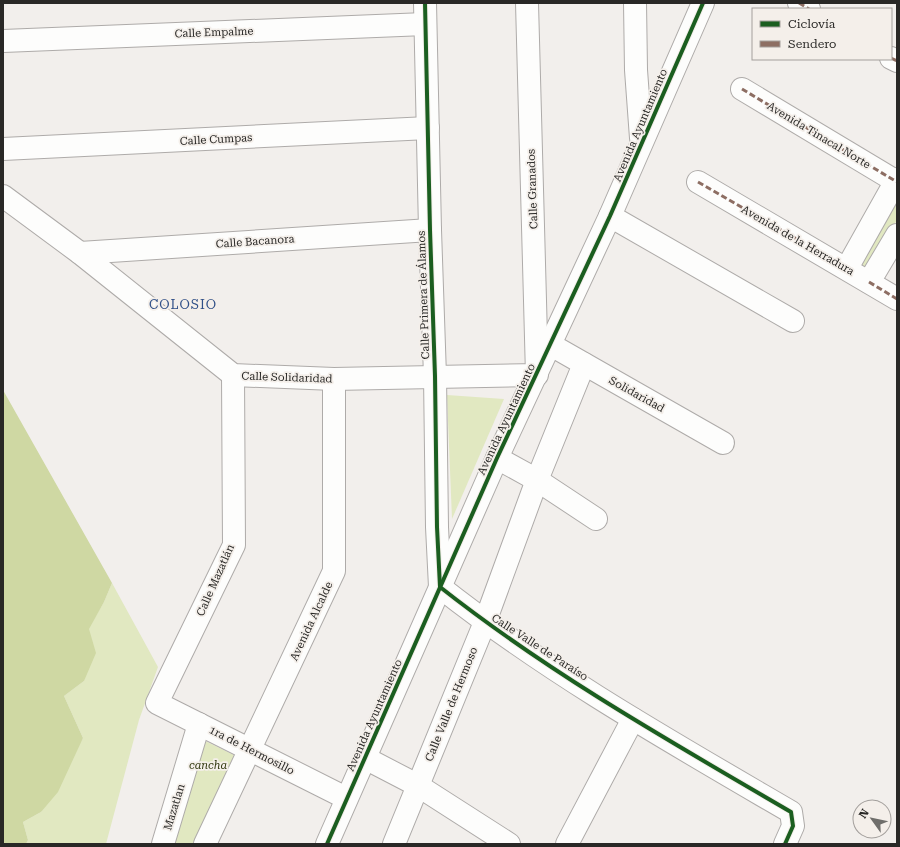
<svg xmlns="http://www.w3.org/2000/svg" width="900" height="847" font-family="'Roboto Serif',serif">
<rect width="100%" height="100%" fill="#f2efec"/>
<!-- green -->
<g fill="#e1e8c1">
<polygon points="897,203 897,220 867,271 860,267"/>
<polygon points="447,395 504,399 452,519"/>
<polygon points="112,583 158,667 139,720 106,844 26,844 28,840 23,822 41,812 83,738 64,696 84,681 88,629 104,602"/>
<polygon points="197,737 234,755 193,844 166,844"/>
</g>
<!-- forest -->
<polygon fill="#cfd8a3" points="3,390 112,583 104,602 89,629 96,653 84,681 64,696 83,738 58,792 41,812 23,822 28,840 26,844 3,844"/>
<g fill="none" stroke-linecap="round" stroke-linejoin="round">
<!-- minor casing -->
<g stroke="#aeaba9" stroke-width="24">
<g id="minor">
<path d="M425,3L430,230L435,376L437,527L440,587C549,673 671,742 791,812L793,826L785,844"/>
<polyline points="635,3 636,70 641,138"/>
<polyline points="799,3 809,9"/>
<polyline points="3,41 425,24"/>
<polyline points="891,58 897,61"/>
<polyline points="742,89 897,182"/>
<polyline points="3,149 428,128"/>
<polyline points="698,182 897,299"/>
<polyline points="3,196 80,253 233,375 334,379 537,375 527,3"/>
<polyline points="610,216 793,321"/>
<polyline points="80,253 430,230"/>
<polyline points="847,268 897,179"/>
<polyline points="869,282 897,235"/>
<polyline points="551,345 723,443"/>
<polyline points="233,375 234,545 157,703 346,798"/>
<polyline points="497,458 537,480 596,519"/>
<polyline points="365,758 417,785 509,844"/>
<polyline points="163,844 199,724"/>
<polyline points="205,844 334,571 334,379"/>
<polyline points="327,844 497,458 610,216 703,3"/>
<polyline points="394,844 485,622 537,480 584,364"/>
<polyline points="567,844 633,719"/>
</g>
</g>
<!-- minor -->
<use href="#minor" stroke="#fdfdfc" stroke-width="22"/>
<!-- quiet -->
<g stroke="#8d6e63" stroke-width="3" stroke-dasharray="6 3" stroke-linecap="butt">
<polyline points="799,3 809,9"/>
<polyline points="891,58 897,61"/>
<polyline points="742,89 897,182"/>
<polyline points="698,182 847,268"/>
<polyline points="869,282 897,299"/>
</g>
<!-- cycleway casing -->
<g stroke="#f4efea" stroke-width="6">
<g id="cycleway">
<path d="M425,3L430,230L435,376L437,527L440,587C549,673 671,742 791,812L793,826L785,844"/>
<polyline points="327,844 497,458 610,216 703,3"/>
</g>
</g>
<!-- cycleway -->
<use href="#cycleway" stroke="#1b5e20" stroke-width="4"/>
</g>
<g text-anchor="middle" stroke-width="3.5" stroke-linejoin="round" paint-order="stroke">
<!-- street labels -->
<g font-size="11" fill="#292826" stroke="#f4efea">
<text transform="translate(214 32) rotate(-2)" y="4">Calle Empalme</text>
<text transform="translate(640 125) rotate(-67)" y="4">Avenida Ayuntamiento</text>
<text transform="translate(819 135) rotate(31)" y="4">Avenida Tinacal Norte</text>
<text transform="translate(216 139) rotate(-3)" y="4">Calle Cumpas</text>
<text transform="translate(532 189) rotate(-92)" y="4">Calle Granados</text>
<text transform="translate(798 240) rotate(30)" y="4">Avenida de la Herradura</text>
<text transform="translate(255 241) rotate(-4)" y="4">Calle Bacanora</text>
<text transform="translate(423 295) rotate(-92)" y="4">Calle Primera de Álamos</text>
<text transform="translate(287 377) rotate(2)" y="4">Calle Solidaridad</text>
<text transform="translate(637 394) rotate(29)" y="4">Solidaridad</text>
<text transform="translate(506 419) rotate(-65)" y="4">Avenida Ayuntamiento</text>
<text transform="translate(215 580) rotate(-66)" y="4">Calle Mazatlán</text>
<text transform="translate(311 621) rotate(-65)" y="4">Avenida Alcalde</text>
<text transform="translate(540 647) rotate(33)" y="4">Calle Valle de Paraíso</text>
<text transform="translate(451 704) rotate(-68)" y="4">Calle Valle de Hermoso</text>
<text transform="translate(374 715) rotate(-66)" y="4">Avenida Ayuntamiento</text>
<text transform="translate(252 750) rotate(27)" y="4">1ra de Hermosillo</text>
<text transform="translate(174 807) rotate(-73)" y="4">Mazatlan</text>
</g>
<!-- park labels -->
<g font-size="11" font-style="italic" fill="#323910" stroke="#f4efea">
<text x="208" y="769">cancha</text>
</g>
<!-- quarter labels -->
<g font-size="13" letter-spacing="1" fill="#305088" stroke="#f4efea">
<text x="183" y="309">COLOSIO</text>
</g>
</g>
<!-- border -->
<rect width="900" height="847" fill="none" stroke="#292826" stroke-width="8"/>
<!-- legend -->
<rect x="752" y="8" width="140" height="52" fill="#f4efea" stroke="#a39f9c"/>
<rect x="760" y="21" width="20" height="6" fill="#1b5e20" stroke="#a39f9c"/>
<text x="788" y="28" font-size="12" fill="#292826">Ciclovía</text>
<rect x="760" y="41" width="20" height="6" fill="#8d6e63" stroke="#a39f9c"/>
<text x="788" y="48" font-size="12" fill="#292826">Sendero</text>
<!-- north arrow -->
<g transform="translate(872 819) rotate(303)"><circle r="19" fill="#f4efea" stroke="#a39f9c"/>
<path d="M0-3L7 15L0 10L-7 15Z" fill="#6f6e6b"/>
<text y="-6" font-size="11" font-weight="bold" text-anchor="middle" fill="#292826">N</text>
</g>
</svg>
